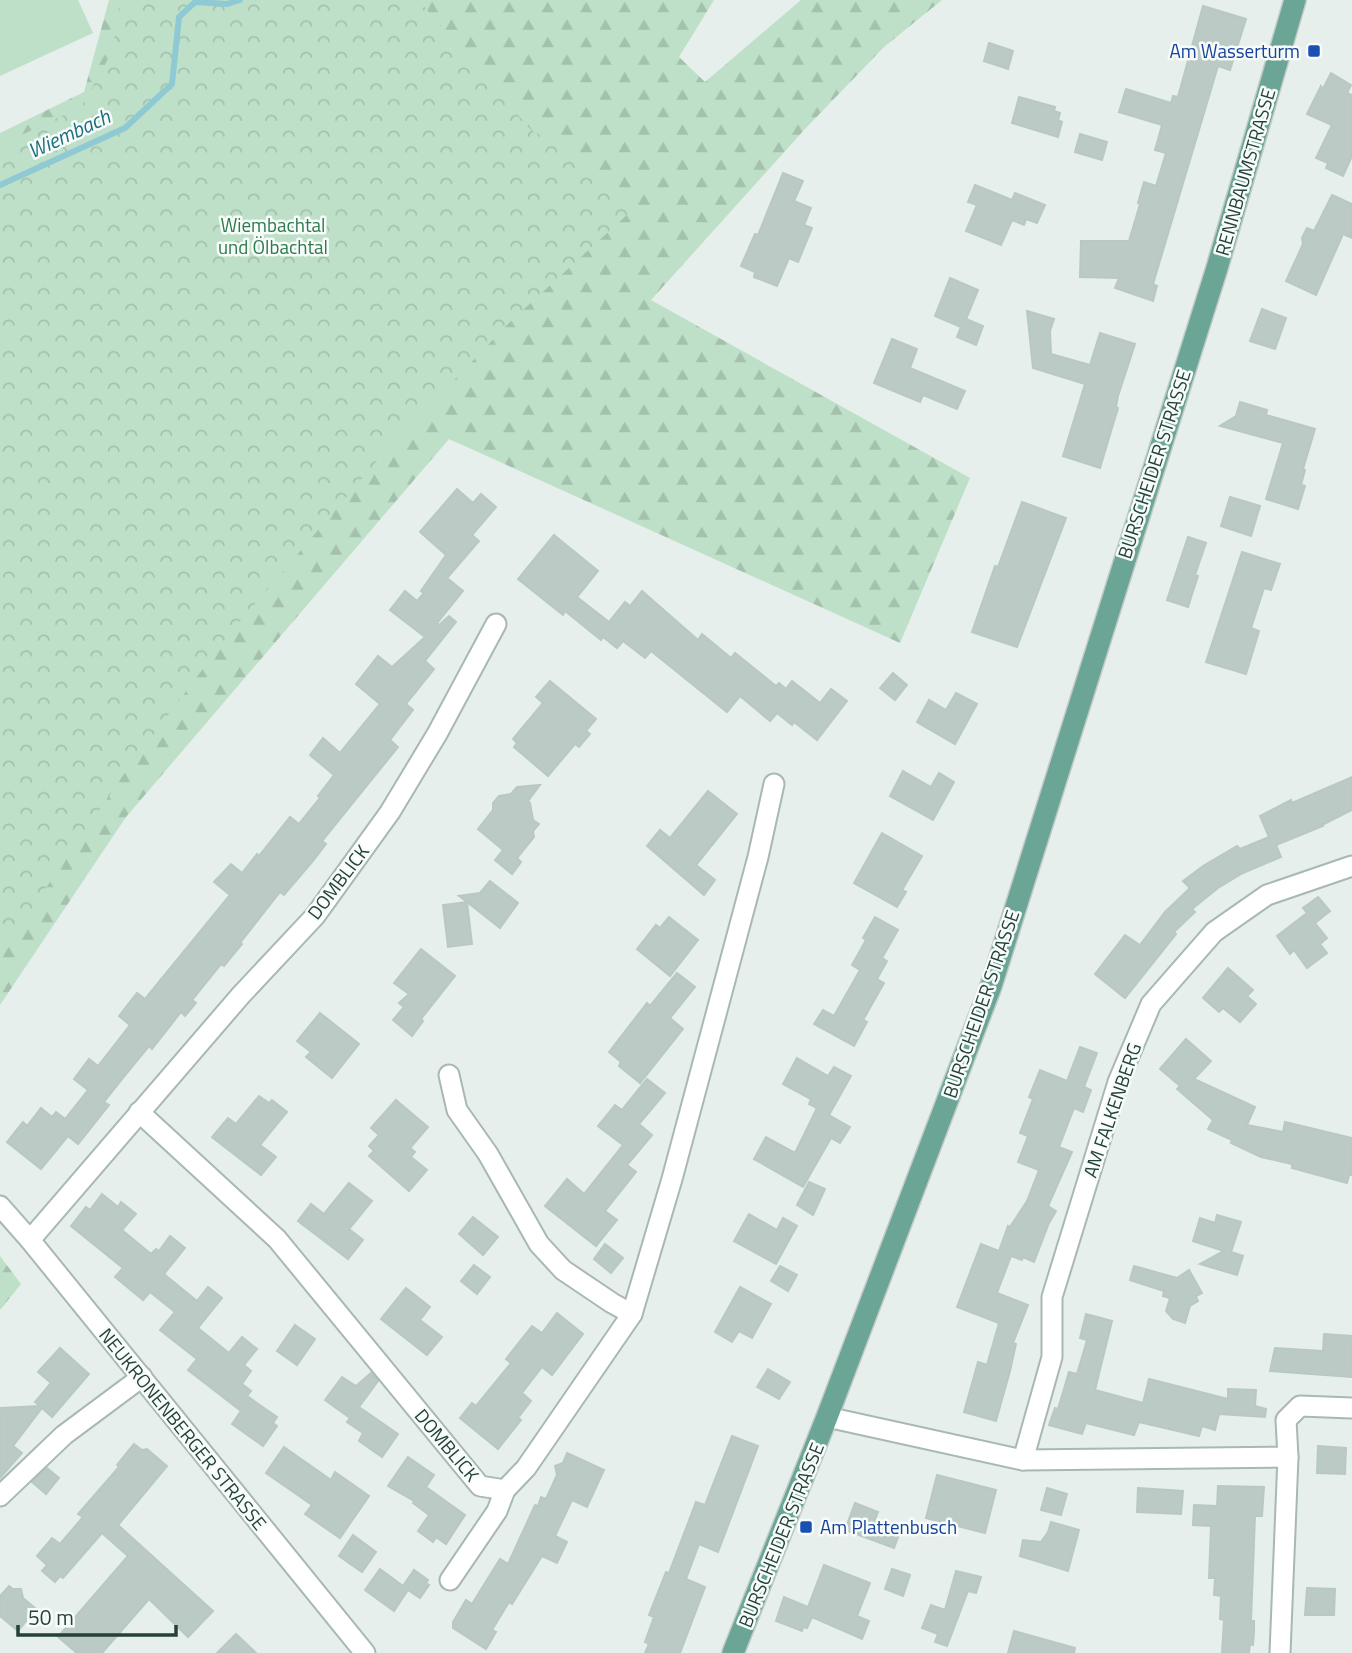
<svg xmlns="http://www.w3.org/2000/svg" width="1352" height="1653" font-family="'Titillium Web',sans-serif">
<defs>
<pattern id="forest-firs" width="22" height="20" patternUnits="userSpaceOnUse" patternTransform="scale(1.75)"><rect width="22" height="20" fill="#bfe0c8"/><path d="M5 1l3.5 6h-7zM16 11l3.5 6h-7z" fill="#a4c1ad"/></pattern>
<pattern id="park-crowns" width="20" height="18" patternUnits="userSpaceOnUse" patternTransform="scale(1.75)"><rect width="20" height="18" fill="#bfe0c8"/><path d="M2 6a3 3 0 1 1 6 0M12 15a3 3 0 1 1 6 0" fill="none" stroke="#a4c1ad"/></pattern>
</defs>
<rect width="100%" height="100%" fill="#e6efeb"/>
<!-- forest -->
<g fill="url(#forest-firs)">
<polygon points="109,0 714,0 679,57 705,82 801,0 942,0 884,47 805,129 651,300 970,478 900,643 449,439 126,817 0,1005 0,133 84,92"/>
<polygon points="0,1256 21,1284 0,1310"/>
</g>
<!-- park -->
<polygon fill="url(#park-crowns)" points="120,0 423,0 421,3 532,131 571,150 629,213 511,321 383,454 226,638 124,774 0,955 0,145 81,107 112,52"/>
<!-- pitch -->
<polygon fill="#bfe0c8" points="0,0 78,0 93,33 0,76"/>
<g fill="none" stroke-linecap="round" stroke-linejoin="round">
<!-- stream -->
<polyline stroke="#8ec9d4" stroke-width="6" points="0,185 125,128 172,84 179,17 195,2 227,4 240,0"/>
</g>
<!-- building -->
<g fill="#bbcac4" stroke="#b8c9c2" stroke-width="2">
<polygon points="1203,6 1246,19 1230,70 1218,66 1153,284 1157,286 1153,301 1115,288 1119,278 1080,277 1081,241 1129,241 1140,204 1138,203 1144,182 1156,186 1166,153 1155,150 1162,125 1119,112 1126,89 1171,103 1173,96 1178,97"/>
<polygon points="989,43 1013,51 1008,69 984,61"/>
<polygon points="1331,73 1351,85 1347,93 1352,95 1352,156 1343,176 1326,168 1328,163 1316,158 1332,125 1307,114 1321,86 1323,89"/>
<polygon points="1019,97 1055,107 1054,111 1060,113 1058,120 1062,122 1058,137 1012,123"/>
<polygon points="1080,134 1107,142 1102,160 1075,152"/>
<polygon points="783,173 803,181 794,201 811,208 804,225 812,228 798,262 789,258 777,286 754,277 755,272 741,266 755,234 758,235"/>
<polygon points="975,185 1012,200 1015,193 1045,205 1037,223 1026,219 1024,225 1012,220 1001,245 966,231 977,205 968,202"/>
<polygon points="1332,195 1352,204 1352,238 1343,234 1316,295 1286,281 1303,244 1302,238 1307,228 1314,231"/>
<polygon points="950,278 978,290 966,319 983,326 976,345 957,337 961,327 935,316"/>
<polygon points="1262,309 1286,318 1275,349 1250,341"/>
<polygon points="1027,311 1054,319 1050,331 1051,354 1090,365 1100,333 1135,344 1118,396 1116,407 1118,408 1100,468 1063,456 1085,384 1033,368"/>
<polygon points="892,339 917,349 910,368 965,391 957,409 923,395 920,402 874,383"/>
<polygon points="1240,402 1267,410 1266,415 1315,429 1303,469 1305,470 1301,485 1305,486 1298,509 1266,499 1283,443 1220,426 1236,416"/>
<polygon points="457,489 473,503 481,494 496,507 472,535 479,541 447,578 463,591 437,623 439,625 449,616 456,622 425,661 434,669 406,704 413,710 390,740 398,747 322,841 326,844 312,862 284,895 280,892 240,943 242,944 224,966 221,964 192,1000 196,1003 185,1016 181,1012 152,1049 149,1046 122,1079 104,1102 109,1105 78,1144 68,1136 41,1169 7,1142 23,1122 27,1126 41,1108 52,1117 56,1112 65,1119 88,1090 74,1079 89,1059 98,1066 130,1025 119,1016 137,993 145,999 230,895 214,882 231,864 242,873 257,854 259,856 290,817 299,824 320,798 318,796 334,775 310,755 323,738 340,753 380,704 356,684 378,656 392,667 425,637 390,610 405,591 417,601 424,593 421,591 446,555 420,532"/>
<polygon points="1230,497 1260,506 1251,536 1221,526"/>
<polygon points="1022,502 1066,518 1017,647 972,632 995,566 998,567"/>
<polygon points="554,535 598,571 577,597 609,622 625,602 630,606 642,591 698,640 702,634 731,658 735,653 776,686 779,683 786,689 792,681 820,703 831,689 847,701 817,740 794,722 792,725 777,713 770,721 740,696 727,712 651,651 645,658 623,641 617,648 603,637 601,640 565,611 563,615 518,579"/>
<polygon points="1188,537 1206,543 1195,575 1198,576 1188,607 1167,600"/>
<polygon points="1242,552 1280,564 1271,590 1264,588 1251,628 1259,631 1246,674 1206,662"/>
<polygon points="893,673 907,685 895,700 880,688"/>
<polygon points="550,681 596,719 586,731 590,734 579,747 575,744 548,776 514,747 517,743 513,739 543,703 536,697"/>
<polygon points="956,693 977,704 955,744 917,722 929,700 946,710"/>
<polygon points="903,771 931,787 939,773 954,782 933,820 890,796"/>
<polygon points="1352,777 1352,810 1322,825 1323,826 1276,845 1281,857 1243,873 1218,888 1192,909 1195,912 1174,932 1176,934 1125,998 1095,974 1125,935 1140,945 1165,912 1190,888 1183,881 1203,866 1237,846 1240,849 1269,837 1260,816 1291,800 1292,803"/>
<polygon points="540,785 528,801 530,803 533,820 539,824 533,831 534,837 517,858 521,862 512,874 495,860 503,850 478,829 493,810 493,803 499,796 511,794 517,787"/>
<polygon points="708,791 737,814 696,865 715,880 704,895 647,846 660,830 670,838"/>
<polygon points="882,833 922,856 902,890 906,892 897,907 854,883"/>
<polygon points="490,881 518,903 500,928 467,902 472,944 448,947 443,905 467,902 459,896 480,893"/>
<polygon points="1318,897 1330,911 1315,923 1327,938 1320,944 1327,953 1307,968 1294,950 1290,954 1277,936 1307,913 1303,908"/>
<polygon points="669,917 698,940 670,976 637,949 656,925 660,928"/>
<polygon points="875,917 898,930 882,958 887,961 877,979 884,983 863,1020 867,1022 854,1046 814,1024 823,1010 834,1016 860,970 852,965 866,940 863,938"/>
<polygon points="421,949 455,976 421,1019 423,1021 412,1036 393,1020 404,1007 399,1003 409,994 394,983"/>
<polygon points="1228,968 1253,990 1247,996 1256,1004 1240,1022 1223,1008 1219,1012 1203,998"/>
<polygon points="677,973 695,987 670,1018 683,1029 640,1083 619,1066 621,1062 609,1052 647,1003 650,1006"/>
<polygon points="320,1013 359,1044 332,1078 306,1057 311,1052 297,1041"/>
<polygon points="1186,1039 1211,1061 1194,1079 1255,1107 1247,1125 1283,1132 1285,1122 1352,1138 1352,1175 1349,1175 1347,1183 1292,1168 1292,1164 1261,1157 1231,1143 1232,1140 1208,1129 1213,1120 1177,1089 1180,1086 1160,1069"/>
<polygon points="1080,1047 1097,1053 1084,1087 1091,1090 1083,1112 1074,1108 1059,1147 1072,1152 1048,1206 1056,1211 1049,1223 1034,1262 1023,1257 1022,1260 1011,1256 997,1293 1028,1305 1013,1343 1016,1344 1010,1371 996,1421 964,1412 978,1362 987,1365 999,1323 957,1307 981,1244 999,1251 1008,1226 1010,1227 1027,1201 1039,1170 1018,1162 1028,1136 1020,1133 1033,1099 1029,1097 1040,1070 1067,1081"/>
<polygon points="797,1058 828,1076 834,1067 851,1076 829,1115 850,1127 840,1143 831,1138 803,1187 754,1159 766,1137 795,1153 817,1108 809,1104 811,1099 783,1084"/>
<polygon points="647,1079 665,1093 639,1124 652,1135 627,1165 636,1172 605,1211 617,1220 596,1246 545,1206 567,1179 584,1194 623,1145 598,1126 615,1105 622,1110"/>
<polygon points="259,1096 269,1103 272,1100 287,1112 260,1145 276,1157 261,1175 212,1137 228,1118 236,1124"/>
<polygon points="396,1100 428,1127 410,1148 415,1152 411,1157 427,1170 409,1191 369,1156 374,1151 369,1146 379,1135 371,1128"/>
<polygon points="809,1182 825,1189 813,1215 797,1205"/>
<polygon points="349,1183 372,1201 349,1229 363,1240 348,1259 298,1221 311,1204 324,1214"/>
<polygon points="102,1194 118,1207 121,1202 136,1214 122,1230 151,1254 156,1249 159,1251 170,1236 185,1248 164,1274 197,1301 208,1287 222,1298 198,1328 229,1353 242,1337 257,1349 244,1365 251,1371 242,1384 251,1391 247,1396 277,1417 273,1423 277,1426 263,1446 232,1424 241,1411 188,1370 197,1359 160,1330 175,1312 150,1292 143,1300 115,1277 123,1268 71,1226 86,1207 90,1210"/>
<polygon points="749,1214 777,1230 783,1218 797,1226 776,1264 734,1241"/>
<polygon points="1217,1215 1241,1222 1231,1252 1243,1256 1237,1275 1200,1264 1224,1251 1193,1241 1200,1218 1215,1223"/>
<polygon points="473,1217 498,1237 483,1255 459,1234"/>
<polygon points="605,1244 623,1258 611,1273 594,1259"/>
<polygon points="474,1265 490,1277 477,1294 461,1281"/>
<polygon points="780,1266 797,1275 788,1291 771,1281"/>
<polygon points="1134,1266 1177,1278 1189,1270 1202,1293 1196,1296 1198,1301 1190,1306 1185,1323 1173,1319 1166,1311 1170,1298 1163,1296 1164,1291 1130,1280"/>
<polygon points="740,1287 771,1304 752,1338 739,1331 732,1342 715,1332"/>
<polygon points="406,1288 430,1307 420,1320 442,1337 427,1355 381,1319"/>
<polygon points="557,1313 583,1334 552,1375 542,1367 522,1393 531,1401 518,1418 521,1420 498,1449 460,1418 472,1403 476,1406 511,1363 506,1359 532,1326 542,1333"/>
<polygon points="1086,1314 1112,1321 1095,1390 1143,1403 1149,1379 1228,1399 1228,1389 1256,1390 1255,1406 1266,1409 1265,1417 1219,1414 1215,1430 1202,1426 1199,1436 1139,1422 1134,1435 1086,1423 1082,1434 1049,1425 1055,1408 1058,1409 1069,1372 1077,1374 1087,1340 1080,1338"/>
<polygon points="295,1325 315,1339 297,1365 277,1351"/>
<polygon points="1324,1334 1352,1336 1352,1377 1270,1371 1275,1348 1323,1351"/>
<polygon points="60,1348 89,1374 52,1417 42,1408 13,1446 22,1453 0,1478 0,1408 40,1406 35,1402 51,1383 38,1372"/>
<polygon points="768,1369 790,1382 779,1399 757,1387"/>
<polygon points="371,1373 378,1381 359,1407 398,1434 382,1457 359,1441 363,1433 347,1422 350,1418 325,1400 342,1377 356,1386"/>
<polygon points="732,1436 758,1446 718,1552 699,1544 686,1579 705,1587 680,1653 645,1653 649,1644 645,1642 654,1617 649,1615 666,1572 669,1573 696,1502 705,1505"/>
<polygon points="134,1444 142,1450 147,1449 167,1466 118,1525 213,1611 188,1637 149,1599 102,1653 77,1653 58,1637 128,1556 102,1533 63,1578 60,1576 55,1582 42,1571 47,1565 37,1556 52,1538 60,1544 83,1517 78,1514 119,1467 117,1465"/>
<polygon points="1318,1446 1346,1448 1345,1474 1317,1473"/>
<polygon points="284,1447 331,1480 335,1472 369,1496 340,1538 305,1514 312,1505 266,1473"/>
<polygon points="567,1453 604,1470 587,1507 572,1500 555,1536 567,1542 557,1563 542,1556 512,1604 509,1602 492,1630 496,1632 486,1649 453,1628 453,1622 466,1600 472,1604 500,1559 508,1564 535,1505 538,1506 541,1497 546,1499 557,1475 555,1466 563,1463"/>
<polygon points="408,1457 434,1475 426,1487 465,1515 446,1544 436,1537 433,1542 418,1531 429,1515 413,1503 414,1501 388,1486"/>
<polygon points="47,1468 59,1478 46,1494 32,1482"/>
<polygon points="937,1475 996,1490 985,1533 926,1518"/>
<polygon points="1218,1486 1264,1487 1262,1516 1255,1516 1251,1621 1254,1621 1254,1631 1253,1645 1250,1644 1249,1653 1222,1653 1224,1620 1220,1619 1221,1596 1214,1595 1215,1578 1209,1578 1211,1526 1193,1525 1194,1505 1217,1506"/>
<polygon points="1047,1488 1067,1494 1061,1515 1041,1510"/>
<polygon points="1138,1488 1183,1491 1181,1514 1137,1512"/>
<polygon points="855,1503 878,1512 874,1522 900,1532 894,1548 845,1530"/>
<polygon points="1051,1522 1079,1530 1068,1571 1020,1556 1023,1540 1041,1542 1048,1532"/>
<polygon points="353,1535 376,1552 362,1572 339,1556"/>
<polygon points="824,1565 870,1583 857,1616 869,1621 862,1639 812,1617 807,1628 803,1627 802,1631 776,1621 784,1597 808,1607"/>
<polygon points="380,1569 403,1586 414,1570 428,1580 426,1583 429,1585 420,1598 408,1590 394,1611 365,1590"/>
<polygon points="892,1569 910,1575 903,1596 885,1589"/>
<polygon points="956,1571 981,1577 976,1593 968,1591 947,1646 935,1642 938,1634 922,1628 931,1605 945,1610"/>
<polygon points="9,1586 13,1589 21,1589 23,1598 36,1609 18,1631 0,1616 0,1596"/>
<polygon points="1307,1588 1335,1589 1334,1615 1305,1615"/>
<polygon points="1014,1631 1075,1648 1074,1653 1008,1653"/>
<polygon points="236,1634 256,1653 217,1653"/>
</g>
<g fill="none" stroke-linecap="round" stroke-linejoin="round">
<!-- street casing -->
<g stroke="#a8b8b2" stroke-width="23">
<g id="street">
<polyline points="449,1075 457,1110 488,1154 539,1244 563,1270 612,1303 632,1314"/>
<polyline points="139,1112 277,1239 480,1486 505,1490 526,1468 632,1314 672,1179 758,857 774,784"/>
<polyline points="0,1206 30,1240 365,1653"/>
<polyline points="30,1240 241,995 315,916 390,812 437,734 496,624"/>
<polyline points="827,1417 1023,1460 1288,1457 1286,1420 1300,1406 1352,1408"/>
<polyline points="1023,1460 1052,1357 1052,1297 1118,1082 1151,1004 1214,932 1267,895 1352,866"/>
<polyline points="0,1496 64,1435 142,1377"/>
<polyline points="450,1580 497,1511 505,1490"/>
<polyline points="1280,1653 1288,1457"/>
</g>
</g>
<!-- primary casing -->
<g stroke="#c2cac8" stroke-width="24">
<polyline id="primary" points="733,1653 827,1417 991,986 1217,268 1295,0"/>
</g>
<!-- street -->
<use href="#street" stroke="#fff" stroke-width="19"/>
<!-- primary -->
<use href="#primary" stroke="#6aa596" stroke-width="21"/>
</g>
<!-- markers -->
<g fill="#1a4fb4" stroke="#f7fbf9" stroke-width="2.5">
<rect x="1307" y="44" width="14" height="14" rx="3.5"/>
<rect x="799" y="1520" width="14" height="14" rx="3.5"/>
</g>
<g text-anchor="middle" stroke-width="5" stroke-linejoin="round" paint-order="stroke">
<!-- transit labels -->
<g font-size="19" fill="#164399" stroke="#f7fbf9" text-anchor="end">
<text x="1300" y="58">Am Wasserturm</text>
<text x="820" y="1534" text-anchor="start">Am Plattenbusch</text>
</g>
<!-- street labels -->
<g font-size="19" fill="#24423a" stroke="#f7fbf9">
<text transform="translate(1245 172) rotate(-74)" y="7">RENNBAUMSTRASSE</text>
<text transform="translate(1154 464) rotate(-72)" y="7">BURSCHEIDER STRASSE</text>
<text transform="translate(338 882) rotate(-53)" y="7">DOMBLICK</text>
<text transform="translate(981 1004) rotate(-71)" y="7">BURSCHEIDER STRASSE</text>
<text transform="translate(1112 1110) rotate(-71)" y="7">AM FALKENBERG</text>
<text transform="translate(183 1429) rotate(51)" y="7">NEUKRONENBERGER STRASSE</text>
<text transform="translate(447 1445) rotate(50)" y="7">DOMBLICK</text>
<text transform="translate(781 1535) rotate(-68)" y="7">BURSCHEIDER STRASSE</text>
</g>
<!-- park labels -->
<g font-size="19" fill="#2d7a4b" stroke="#f7fbf9">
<text x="273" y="232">Wiembachtal<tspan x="273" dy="22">und Ölbachtal</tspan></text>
</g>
<!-- water labels -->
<g font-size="21" font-style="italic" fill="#1c6f80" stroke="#f7fbf9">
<text transform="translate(69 134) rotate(-25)" y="7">Wiembach</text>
</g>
</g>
<!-- scale -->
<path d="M18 1625v10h158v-10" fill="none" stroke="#24423a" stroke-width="3.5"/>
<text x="28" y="1625" font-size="21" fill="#24423a" stroke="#f7fbf9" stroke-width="5" paint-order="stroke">50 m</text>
</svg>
